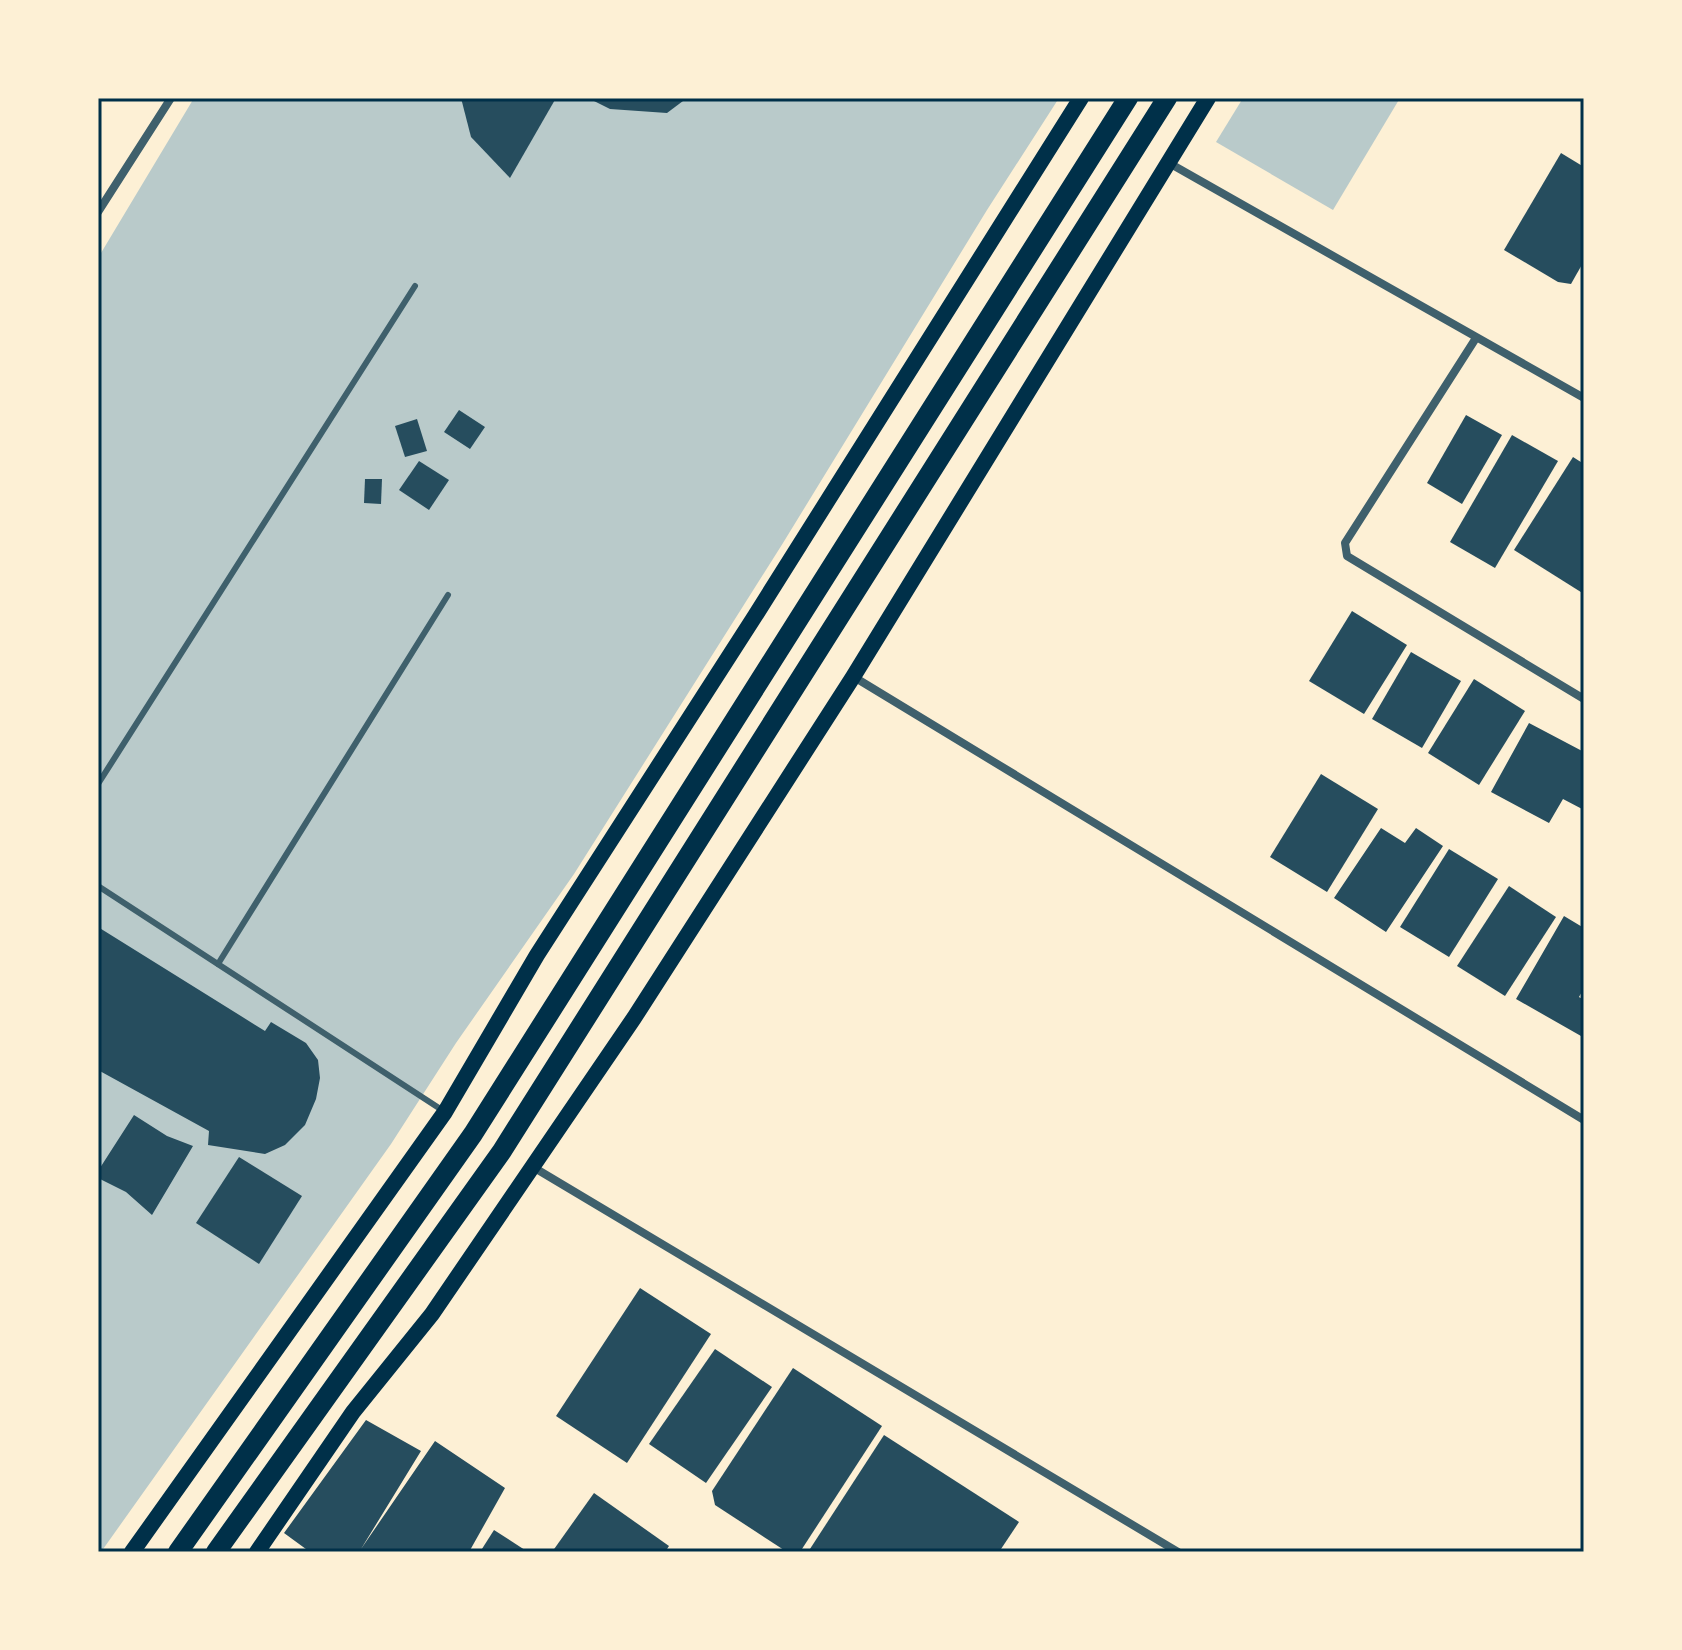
<svg xmlns="http://www.w3.org/2000/svg" width="1682" height="1650" font-family="'Nunito Sans',sans-serif">
<rect width="100%" height="100%" fill="#fdf0d5"/>
<!-- green -->
<g fill="#b9caca">
<polygon points="194,98 1059,98 987,210 783,543 574,874 456,1043 391,1144 101,1552 98,1552 98,258"/>
<polygon points="1243,98 1400,98 1333,210 1216,142"/>
</g>
<!-- building -->
<g fill="#264d5e">
<polygon points="461,98 556,98 510,178 471,137"/>
<polygon points="588,98 687,98 667,113 610,109"/>
<polygon points="1561,153 1584,167 1584,261 1571,284 1558,282 1504,250"/>
<polygon points="459,410 485,427 470,449 444,432"/>
<polygon points="1466,415 1502,435 1462,504 1427,483"/>
<polygon points="417,419 427,451 405,457 395,426"/>
<polygon points="1512,435 1558,461 1495,568 1450,542"/>
<polygon points="1573,457 1584,464 1584,594 1514,550"/>
<polygon points="419,461 449,480 429,510 399,490"/>
<polygon points="365,479 382,479 381,504 364,503"/>
<polygon points="1352,611 1407,645 1364,714 1309,681"/>
<polygon points="1411,652 1461,681 1422,748 1372,719"/>
<polygon points="1474,679 1525,711 1479,785 1428,753"/>
<polygon points="1529,723 1584,752 1584,810 1563,799 1549,823 1491,792"/>
<polygon points="1321,774 1378,809 1327,892 1270,857"/>
<polygon points="1381,828 1405,843 1416,828 1443,846 1386,932 1334,898"/>
<polygon points="1449,849 1498,879 1449,957 1400,927"/>
<polygon points="1509,886 1556,917 1505,996 1457,966"/>
<polygon points="1564,916 1584,928 1584,988 1579,997 1584,1000 1584,1030 1581,1036 1516,999"/>
<polygon points="98,927 265,1031 271,1022 306,1043 318,1060 320,1078 316,1099 305,1125 285,1145 265,1154 208,1145 209,1131 98,1070"/>
<polygon points="134,1115 167,1136 193,1146 152,1215 126,1192 98,1178 98,1171"/>
<polygon points="239,1157 302,1196 259,1264 196,1223"/>
<polygon points="640,1288 711,1334 627,1463 556,1416"/>
<polygon points="715,1349 772,1387 706,1483 649,1444"/>
<polygon points="793,1368 882,1426 800,1552 787,1552 715,1505 712,1491"/>
<polygon points="366,1420 421,1451 361,1549 435,1441 505,1488 469,1552 310,1552 284,1533"/>
<polygon points="884,1435 1019,1522 999,1552 808,1552"/>
<polygon points="594,1493 669,1546 665,1552 552,1552"/>
<polygon points="494,1530 528,1552 480,1552"/>
</g>
<g fill="none" stroke-linecap="round" stroke-linejoin="round">
<!-- service -->
<g stroke="#3f606c" stroke-width="6">
<polyline points="98,784 415,286"/>
<polyline points="98,886 442,1110"/>
<polyline points="218,964 448,595"/>
</g>
<!-- minor -->
<g stroke="#3f606c" stroke-width="8">
<polyline points="1169,163 1584,398"/>
<polyline points="98,212 171,98"/>
<polyline points="1476,338 1345,543 1347,556 1584,699"/>
<polyline points="854,677 1584,1120"/>
<polyline points="533,1167 1178,1552"/>
</g>
<!-- secondary -->
<g stroke="#003049" stroke-width="16">
<polyline points="132,1552 445,1112 537,955 755,616 1081,98"/>
<polyline points="257,1552 353,1412 432,1314 634,1018 853,677 1208,98"/>
</g>
<!-- primary -->
<g stroke="#003049" stroke-width="20">
<polyline points="178,1552 473,1134 1128,98"/>
<polyline points="216,1552 502,1151 1167,98"/>
</g>
</g>
<!-- border -->
<rect width="1682" height="1650" fill="none" stroke="#fdf0d5" stroke-width="200"/>
<rect x="100" y="100" width="1482" height="1450" fill="none" stroke="#003049" stroke-width="3"/>
</svg>
